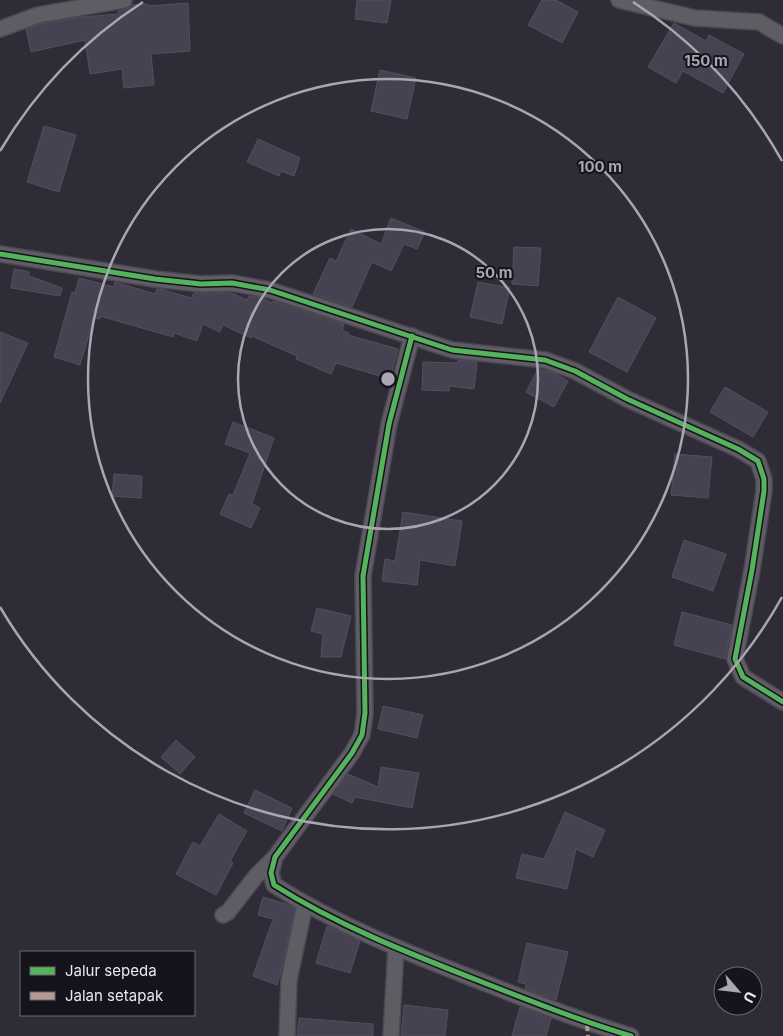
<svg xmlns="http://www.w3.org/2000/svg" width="783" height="1036" font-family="Inter,sans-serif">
<rect width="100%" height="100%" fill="#2f2c37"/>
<!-- building -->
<g fill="#464251" stroke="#53505a">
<polygon points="357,0 391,0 387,23 355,19"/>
<polygon points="542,0 556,0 578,12 562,43 528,25"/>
<polygon points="188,3 190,51 151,54 154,85 124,88 122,69 90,74 85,40 31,52 26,29 40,24 80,17 118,14 118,11 126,9 132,5 147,4 148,6"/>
<polygon points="674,23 706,41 709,35 744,54 723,93 683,71 676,83 648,67"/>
<polygon points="380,70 416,78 407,119 371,111"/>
<polygon points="44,126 76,135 59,192 27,182"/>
<polygon points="258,139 300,158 294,176 281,171 279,176 247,162"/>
<polygon points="391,218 425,232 417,249 404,244 391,271 372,262 352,307 313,294 330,258 336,261 351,229 381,244"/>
<polygon points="514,247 541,248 538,286 512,284"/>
<polygon points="14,269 29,272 29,276 62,288 60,296 11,288"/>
<polygon points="79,278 114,287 115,282 155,294 157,289 160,289 191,298 194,293 210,293 214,295 214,293 230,292 247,300 249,296 262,298 272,303 273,301 344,324 342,330 349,333 348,335 398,349 390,379 336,363 331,374 296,359 297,356 252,336 251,338 223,325 220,332 203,324 197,341 174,333 173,337 100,316 100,319 94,318 80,365 54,357 72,292 75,293"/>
<polygon points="478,282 510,288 502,324 470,317"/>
<polygon points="618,297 656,318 627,372 589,352"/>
<polygon points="0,332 28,343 0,403"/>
<polygon points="458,360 477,362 474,389 449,386 449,391 422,390 423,362 457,363"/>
<polygon points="538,369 554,373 568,381 554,407 526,392"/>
<polygon points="725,387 768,412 753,437 710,412"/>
<polygon points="233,422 274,438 252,504 260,508 251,528 220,514 229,494 233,495 250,453 225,444"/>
<polygon points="675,454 712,457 708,498 671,495"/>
<polygon points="114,474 142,476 141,498 112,496"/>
<polygon points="403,512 462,521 455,566 420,560 417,585 382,581 385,559 395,561"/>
<polygon points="684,540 726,554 713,591 672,577"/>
<polygon points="317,608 351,616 341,657 321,657 323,634 311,631"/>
<polygon points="682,612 732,625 725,659 674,645"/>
<polygon points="383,706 423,715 417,738 378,729"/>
<polygon points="176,740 195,757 180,774 161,757"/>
<polygon points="381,767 419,773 412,808 355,797 352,803 333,794 348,774 378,787"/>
<polygon points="255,790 292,808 282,831 244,813"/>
<polygon points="565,812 605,830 593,857 576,849 567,889 516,878 522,854 544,859"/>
<polygon points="219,814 247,831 230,861 233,863 216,895 176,874 193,842 200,846"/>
<polygon points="263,897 289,905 295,908 281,972 277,985 253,976 273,919 258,915"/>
<polygon points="327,926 360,941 350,973 316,963"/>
<polygon points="527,943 568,952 556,1000 525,989 526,984 518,982"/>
<polygon points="404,1005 448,1010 445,1036 401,1036"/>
<polygon points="520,1007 551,1019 546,1036 512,1036"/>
<polygon points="299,1018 373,1024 373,1036 297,1036"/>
</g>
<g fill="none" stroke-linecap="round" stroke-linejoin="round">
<!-- minor casing -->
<g stroke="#4a4751" stroke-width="18">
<g id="minor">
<polyline points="619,0 695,18 759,22 783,36"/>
<polyline points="0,29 38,15 124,0"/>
<polyline points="0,254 155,279 201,284 232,283 270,290 452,350 545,360 575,371 627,399 738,449 758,461 764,479 764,491 752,570 735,659 743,677 783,702"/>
<path d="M412,336L389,424L363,576L365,713L362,735L352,753L275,857L271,873L274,885C337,925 408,953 477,980C528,1000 578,1020 631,1036"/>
<polyline points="223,915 228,912 256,876 274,858"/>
<polyline points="287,1036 289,980 305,904"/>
<polyline points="391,1036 396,947"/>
</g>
</g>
<!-- minor -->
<use href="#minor" stroke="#5f5d64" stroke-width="15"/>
<!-- quiet -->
<polyline stroke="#b69a8f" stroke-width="4" stroke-dasharray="8 4" stroke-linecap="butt" points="587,1023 588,1036"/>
<!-- cycleway casing -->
<g stroke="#15131b" stroke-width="8">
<g id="cycleway">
<polyline points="0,254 155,279 201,284 232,283 270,290 452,350 545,360 575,371 627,399 738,449 758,461 764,479 764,491 752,570 735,659 743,677 783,702"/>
<path d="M412,336L389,424L363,576L365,713L362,735L352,753L275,857L271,873L274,885C337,925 408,953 477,980C528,1000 578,1020 631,1036"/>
</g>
</g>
<!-- cycleway -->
<use href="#cycleway" stroke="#56b35d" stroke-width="5"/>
</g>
<!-- distance rings -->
<g fill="none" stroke="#a9a6b2" stroke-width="2.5">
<circle cx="388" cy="379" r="150"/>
<circle cx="388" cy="379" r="300"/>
<path d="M782 597A450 450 0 0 1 0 607M0 151A450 450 0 0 1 143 2M633 2A450 450 0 0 1 782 161"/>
</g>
<circle cx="388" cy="379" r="8" fill="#a9a6b2" stroke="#15131b" stroke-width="2.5"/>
<g font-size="15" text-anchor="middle" font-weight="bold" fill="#a9a6b2" stroke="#15131b" stroke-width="4" stroke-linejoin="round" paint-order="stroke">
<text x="706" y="66">150 m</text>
<text x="600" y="172">100 m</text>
<text x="494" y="278">50 m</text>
</g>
<!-- legend -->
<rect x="20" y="951" width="175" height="65" fill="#15131b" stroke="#6a6872"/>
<rect x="30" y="967" width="25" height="8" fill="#56b35d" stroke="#6a6872"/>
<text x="65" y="976" font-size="15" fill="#eae7f4">Jalur sepeda</text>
<rect x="30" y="992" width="25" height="8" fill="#b69a8f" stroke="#6a6872"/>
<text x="65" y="1001" font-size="15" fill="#eae7f4">Jalan setapak</text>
<!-- north arrow -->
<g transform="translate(738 991) rotate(118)"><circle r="24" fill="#15131b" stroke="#6a6872"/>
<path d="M0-4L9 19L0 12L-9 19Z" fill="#a9a6b2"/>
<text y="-8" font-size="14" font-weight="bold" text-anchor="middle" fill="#eae7f4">U</text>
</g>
</svg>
